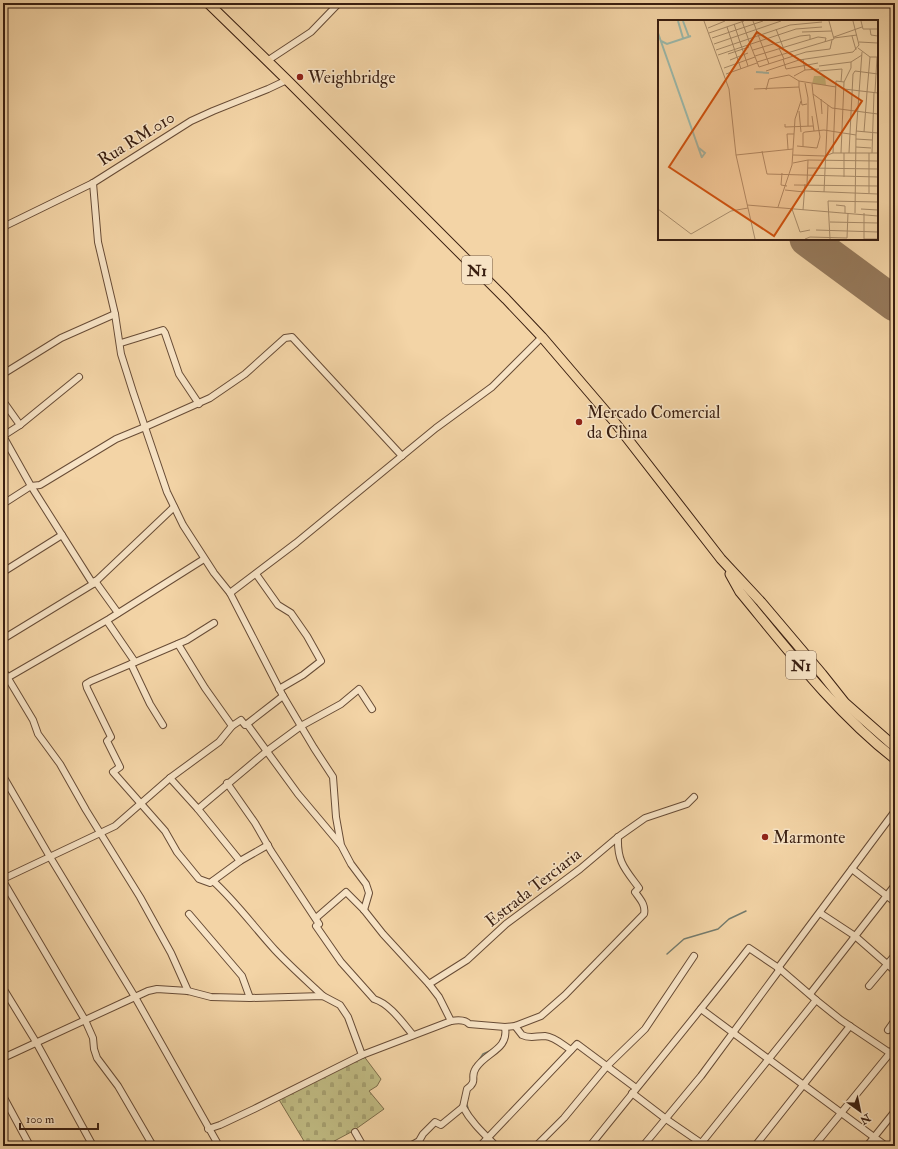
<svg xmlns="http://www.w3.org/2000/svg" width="898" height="1149" font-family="'IM FELL Double Pica',serif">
<defs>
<pattern id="cemetery-stones" width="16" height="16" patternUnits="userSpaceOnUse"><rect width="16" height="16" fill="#c0bb83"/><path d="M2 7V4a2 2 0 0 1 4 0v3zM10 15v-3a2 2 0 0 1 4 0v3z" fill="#a6a070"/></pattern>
</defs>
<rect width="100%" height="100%" fill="#f3d4a6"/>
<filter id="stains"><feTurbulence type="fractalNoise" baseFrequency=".005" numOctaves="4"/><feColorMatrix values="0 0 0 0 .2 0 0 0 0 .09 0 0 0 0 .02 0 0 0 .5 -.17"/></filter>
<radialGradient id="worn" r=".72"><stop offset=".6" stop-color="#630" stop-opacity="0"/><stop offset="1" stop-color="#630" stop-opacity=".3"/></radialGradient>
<!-- cemetery -->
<polygon fill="url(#cemetery-stones)" stroke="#7d6d4a" points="363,1055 381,1079 377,1086 369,1091 384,1109 353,1131 325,1146 307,1146 278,1098"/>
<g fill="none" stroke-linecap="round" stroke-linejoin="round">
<!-- stream -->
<g stroke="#747b6d" stroke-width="1.5">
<polyline points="667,954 684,939 718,929 729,919 746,911"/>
<polyline points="479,1060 483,1054 492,1050"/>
<polyline points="466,1102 468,1108"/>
</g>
<!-- runway -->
<polyline stroke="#967a5c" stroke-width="35" points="807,239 895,304"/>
<!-- minor casing -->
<g stroke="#684c36" stroke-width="8">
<g id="minor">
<polyline points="267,61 311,32 339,3"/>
<polyline points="93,183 98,242 115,314 121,354 133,392 167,492 183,525 214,573 230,593 283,696 314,748 333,777 336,817 341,845 351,864 366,884 369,893 364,910"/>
<polyline points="3,227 93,183 191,121 213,111 268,89 287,80"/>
<polyline points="121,343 163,330 165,333 179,374 199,404"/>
<polyline points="3,374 61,338 115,314"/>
<polyline points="3,401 20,425"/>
<polyline points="3,436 31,486 93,584"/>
<polyline points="3,436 20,425 79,377"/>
<polyline points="3,504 31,486 40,485 116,439 145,427 210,398 245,374 285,338 292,337 402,456"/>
<polyline points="3,572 62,535"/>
<polyline points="256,574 278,605 291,613 307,636 321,661 303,675 279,689"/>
<polyline points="95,581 118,613"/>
<polyline points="230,593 296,543 436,428 492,387 542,337"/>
<polyline points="107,621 135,662"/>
<polyline points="214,623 187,640 91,681 86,684 87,688 111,737 107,741 120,767 113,772 165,831 177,852 199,879 210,883 240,861 268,845"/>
<polyline points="3,639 93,584 174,507"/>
<polyline points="131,664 150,704 163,725"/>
<polyline points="3,670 33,720 38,734 60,764 86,810 140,897 171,953 188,991"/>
<polyline points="3,682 7,678 109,619 204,559"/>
<polyline points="247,724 283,696"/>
<polyline points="232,726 241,720 245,725 247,724 298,794 340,844"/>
<polyline points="3,776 50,857 135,997 219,1146"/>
<polyline points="170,778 198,809 240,861"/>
<path d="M227,783L255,823L271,851L319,924L316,926L341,962L374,999C390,1004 402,1022 413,1035"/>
<polyline points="198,809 267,751 301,726 341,704 359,689 372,709"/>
<polyline points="852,869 895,902"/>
<polyline points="3,879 115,826 170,778 219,742 232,726 205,688 178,644"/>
<polyline points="3,881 85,1020 93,1038 94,1049 97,1058 118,1086 153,1146"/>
<path d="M213,881C236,902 254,927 275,950C290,966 307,981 323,996"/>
<polyline points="820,913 855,936 895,971"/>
<polyline points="189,914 242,976 250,998"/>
<polyline points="316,918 346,892 364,910 383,934 429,984"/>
<polyline points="778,968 895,811"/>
<polyline points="869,986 895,955"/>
<polyline points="3,988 36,1042 93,1146"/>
<polyline points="810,994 895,885"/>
<polyline points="701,1009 886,1146"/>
<polyline points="451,1021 439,997 429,984 467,960 506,924 580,869 618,837 645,818 687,804 694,797"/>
<path d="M515,1026L522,1035C530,1039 536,1036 545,1036C555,1037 563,1045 571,1050"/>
<polyline points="888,1030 895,1020"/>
<polyline points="3,1058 135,997 148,991 157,989 188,991 211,997 250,998 323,996 340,1005 348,1017 362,1055"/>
<polyline points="632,1093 666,1119 701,1143"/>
<polyline points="3,1096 30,1146"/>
<path d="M463,1107L467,1089C479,1080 469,1078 476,1068C486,1052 509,1050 505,1027"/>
<path d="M208,1129L220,1125L254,1109L362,1055L451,1021C457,1020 465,1019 469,1024L505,1027L515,1026L541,1016L565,995L644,914C646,905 640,899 635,892L639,888C625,869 617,862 618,837"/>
<polyline points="355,1132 363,1146"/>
<path d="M410,1146L419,1141L423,1134L435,1122L441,1125L463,1107C471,1122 483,1133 496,1146"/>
<polyline points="480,1146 577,1044 636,1088"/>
<polyline points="536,1146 564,1118 607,1066 645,1029 694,956"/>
<path d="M590,1146C643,1080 697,1015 749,948L780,969L816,1000L841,1020L890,1053"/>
<polyline points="643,1146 701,1076 780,969"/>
<polyline points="699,1146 816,1000"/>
<polyline points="755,1146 850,1026"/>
<polyline points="814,1146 895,1047"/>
<polyline points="867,1146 895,1111"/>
</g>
</g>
<!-- highway casing -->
<g stroke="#3a1f11" stroke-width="11">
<g id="highway">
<polyline points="208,3 287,80 506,299 542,337 613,420 721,559 761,602 822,674 845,703 895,747"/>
<path d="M730,574L740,592C788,650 835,712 895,759"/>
</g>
</g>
<!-- minor -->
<use href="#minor" stroke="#f7e3c5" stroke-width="6"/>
<!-- highway -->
<use href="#highway" stroke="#f3d4a6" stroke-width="9"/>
</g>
<!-- markers -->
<g fill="#8f2418" stroke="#f7e3c5" stroke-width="1.5">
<circle cx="300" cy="77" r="4"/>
<circle cx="579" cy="422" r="4"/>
<circle cx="765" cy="837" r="4"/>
</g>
<g text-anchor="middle" stroke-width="3" stroke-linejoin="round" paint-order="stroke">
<!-- shield labels -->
<g fill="#f7e3c5" stroke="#735a47" stroke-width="1">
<rect x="462" y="256" width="30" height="28" rx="3"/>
<rect x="786" y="651" width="30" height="28" rx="3"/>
</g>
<g font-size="16" font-weight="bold" fill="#3a1f11">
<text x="477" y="276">N1</text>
<text x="801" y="671">N1</text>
</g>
<!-- poi labels -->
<g font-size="17" fill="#3a1f11" stroke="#f7e3c5" text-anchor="start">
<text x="308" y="83">Weighbridge</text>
<text x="587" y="418">Mercado Comercial<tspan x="587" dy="20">da China</tspan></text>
<text x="773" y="843">Marmonte</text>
</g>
<!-- street labels -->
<g font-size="17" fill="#3a1f11" stroke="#f7e3c5">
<text transform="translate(136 138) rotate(-32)" y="6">Rua RM.010</text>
<text transform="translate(533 887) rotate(-38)" y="6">Estrada Terciaria</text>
</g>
</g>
<!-- overview -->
<g transform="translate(658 20)">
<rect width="220" height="220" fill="#f3d4a6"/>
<path d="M156,56H167L168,65L154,64Z" fill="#c0bb83"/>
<path fill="none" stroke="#9bb8aa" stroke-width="2" d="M20,1L25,18M25,1L31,17M0,13L44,138M3,21L9,24L33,16M98,52L111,53M41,128L47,133L44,137"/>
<path fill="none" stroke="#a98c6a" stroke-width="1" d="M46,1L71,69L78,135L97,219M84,1L92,24M95,1L111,44M203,1L205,9H220M76,4L90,46M69,7L83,49M50,8L67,1M118,9L125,27M212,9L213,15L220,16M144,12L174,11M51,13L86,1M194,16L198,30M176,17L204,7M54,18L105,1M176,18L199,15M201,22L220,23M56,24L123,1M92,24L101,47L148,32L172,29L174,20M121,28L126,39M200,28L212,37H220M58,30L132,5L164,2M95,30L142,16L152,15V19M70,34L91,27M60,35L138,9L164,7M97,36L160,17L168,18L167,22M125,39L128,49L160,43M145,39L147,50L161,49M72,40L90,33M99,42L176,19L171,1M161,46L193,42L204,35M66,48L97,37M108,51L141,40L195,32L201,25L195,1M161,51L184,49L183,62M68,54L99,43M136,56L147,50M147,63L150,78V106M154,64L155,74L174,88L220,94M141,67L144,85L149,84M96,69L141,67V61M186,69L220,73M108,70L111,59L131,55L141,61L178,67M209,72L212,37M217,72L219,37M163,79L164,94M141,91L143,112M154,96L156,111M127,104V107L155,106M198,111L220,113M206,112L209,72M198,119L214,120M139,126L159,128L162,117L155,74M145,127V113L147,112L166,110L198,115M198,127L213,128M130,129L129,114H136M104,131L109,154L220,157M175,133H220M183,133L186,62L193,48V42M186,133V157M191,133L195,54L197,51L220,54M214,133L216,72M78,135L135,129M135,135L167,136L175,133L178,61L186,62M135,143L150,140L220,141M150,148L220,149M124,153L123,165L129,166M149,164L150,140M136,165L220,166M127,170L146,172M147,171L220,174M166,172L170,85M211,173V133M89,185L220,196M178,185L187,186V193M120,187L134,145L137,99L143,81M0,189L33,214L73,191L90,188M134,189L142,212L152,210M203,189L220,190M145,190L147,164M197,193L198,115L204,32M172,202L220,203M158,210L220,212M189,218L190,193M147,219L152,217L189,218M172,219L170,181L220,182M206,219V193M206,219H220"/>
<path fill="#ce500d" fill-opacity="0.15" stroke="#ce500d" stroke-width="2" d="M99,12L204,81L116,216L11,147Z"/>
<rect width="220" height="220" fill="none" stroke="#3a1f11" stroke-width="2"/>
</g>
<!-- margin -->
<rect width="898" height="1149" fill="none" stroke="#f3d4a6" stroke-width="16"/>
<rect x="4" y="4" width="890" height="1141" fill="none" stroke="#3a1f11" stroke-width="2"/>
<rect x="8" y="8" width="882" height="1133" fill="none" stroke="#3a1f11"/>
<!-- north arrow -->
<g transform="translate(860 1111) rotate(147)" stroke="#f7e3c5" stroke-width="3" paint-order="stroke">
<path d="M0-3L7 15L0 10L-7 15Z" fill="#3a1f11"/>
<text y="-6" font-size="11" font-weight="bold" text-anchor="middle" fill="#3a1f11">N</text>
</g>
<!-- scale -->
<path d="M20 1123v6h78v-6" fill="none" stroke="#3a1f11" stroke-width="2"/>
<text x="26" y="1123" font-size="12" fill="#3a1f11" stroke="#f7e3c5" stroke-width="3" paint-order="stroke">100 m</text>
<rect width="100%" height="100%" filter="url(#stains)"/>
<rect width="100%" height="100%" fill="url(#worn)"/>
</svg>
